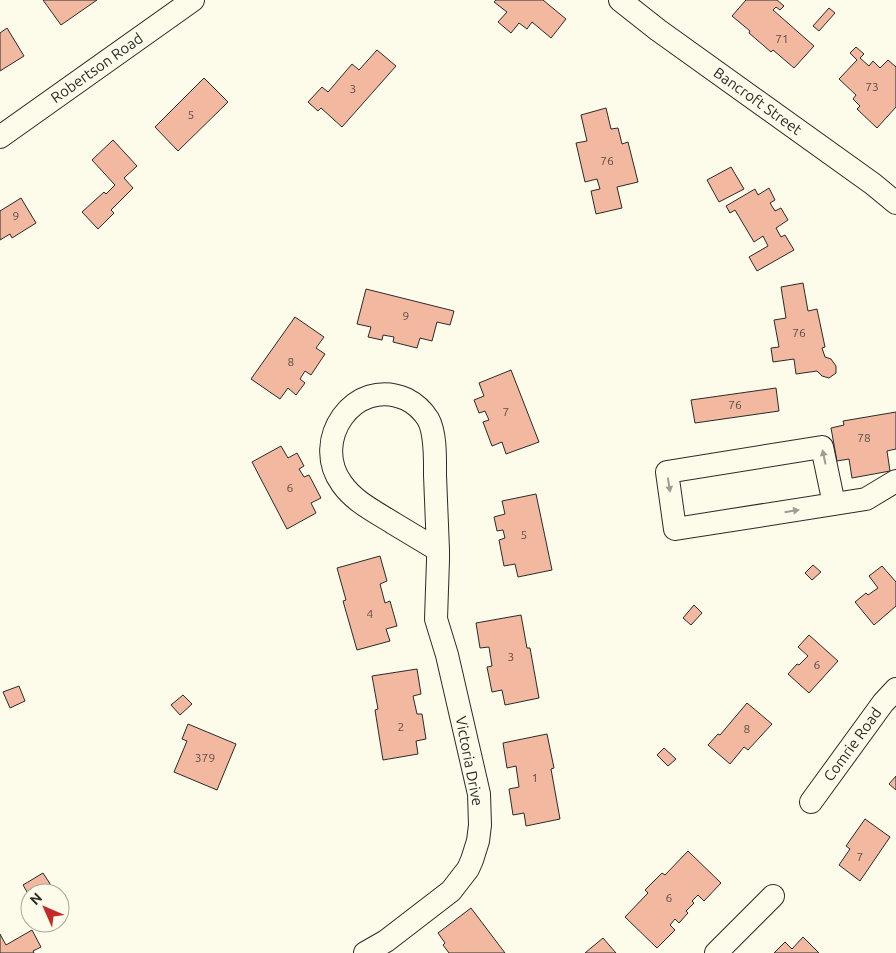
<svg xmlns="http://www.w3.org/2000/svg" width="896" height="953" font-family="Ubuntu,sans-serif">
<rect width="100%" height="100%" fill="#fdfbea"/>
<!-- building -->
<g fill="#f2b8a0" stroke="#2b2b2b">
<polygon points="43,0 97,0 61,25"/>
<polygon points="496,0 543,0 566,19 551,38 532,22 527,29 519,23 511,33 498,22 507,12 494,2"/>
<polygon points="746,0 777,0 784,6 780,10 776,7 773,10 814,46 794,68 773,50 771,52 749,33 750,31 732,16"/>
<polygon points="829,8 835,13 819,31 813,26"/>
<polygon points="7,28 24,56 0,71 0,33"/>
<polygon points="856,47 864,54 860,58 869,66 873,61 880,68 888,60 896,67 896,107 877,128 857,109 860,106 853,99 856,95 839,79 857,60 850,53"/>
<polygon points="377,50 396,66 342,127 321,108 318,111 308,102 322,87 328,92 352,64 359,70"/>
<polygon points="204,78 228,102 178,151 155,127"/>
<polygon points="606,108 611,129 618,128 622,144 628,142 638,182 617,187 622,208 596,214 591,191 600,189 597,179 585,182 576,143 587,141 581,115"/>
<polygon points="113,140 137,166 124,178 133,188 111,210 114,213 98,229 82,212 104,192 106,194 115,185 92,160"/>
<polygon points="731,167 744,189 719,202 707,180"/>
<polygon points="769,188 775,200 770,203 775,211 781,208 788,220 776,228 781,237 785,235 794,250 757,271 749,257 768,246 763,236 754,242 735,210 730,213 726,206 755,189 758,195"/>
<polygon points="21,198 36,223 12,238 10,234 0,240 0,211"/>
<polygon points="803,283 808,311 817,309 825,347 822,348 825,357 831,359 836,366 836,373 829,378 822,376 817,371 796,374 794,359 773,362 771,348 779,347 774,320 786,318 781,287"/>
<polygon points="366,289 454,311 450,325 437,322 432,341 420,338 417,348 393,342 394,337 383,335 382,340 368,337 371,327 357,324"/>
<polygon points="295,317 324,337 316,348 325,354 311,375 305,371 300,379 305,383 296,395 288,388 280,399 251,379"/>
<polygon points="511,370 539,442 506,454 502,442 492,446 483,422 489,420 485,411 479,413 474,400 484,396 479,383"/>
<polygon points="776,388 779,411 695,423 691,400"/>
<polygon points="896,412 896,449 887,451 890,471 852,478 849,459 837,461 831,428 844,425 843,421"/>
<polygon points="281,446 288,458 297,453 304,466 299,469 304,477 309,475 321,498 311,503 316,513 287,529 252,462"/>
<polygon points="536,494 552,570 518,577 515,564 504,566 499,540 505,538 503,530 497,531 494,517 505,514 502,501"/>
<polygon points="380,556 387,581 380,584 385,603 390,601 397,626 386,629 390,641 357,650 343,601 346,600 337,568"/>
<polygon points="813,565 821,572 812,580 805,573"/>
<polygon points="882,566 896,582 896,606 874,625 855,602 866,593 868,595 878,588 869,576"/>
<polygon points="694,605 702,613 691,625 683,618"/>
<polygon points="521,615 527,648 530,648 539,698 505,705 502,690 492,692 487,667 492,666 489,647 480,648 476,623"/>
<polygon points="809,635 838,661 809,693 788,674 797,664 799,665 808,656 798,647"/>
<polygon points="417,669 421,694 413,696 417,714 422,714 426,739 416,741 418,754 383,760 375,710 378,709 372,676"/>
<polygon points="19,686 25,701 10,708 3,692"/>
<polygon points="183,695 192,704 180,715 171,705"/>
<polygon points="747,703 772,724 748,750 744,747 730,764 708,745 718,734 720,735"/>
<polygon points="188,724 236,744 217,790 174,772 187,741 182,739"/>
<polygon points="547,734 554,768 551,769 560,819 526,826 524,813 513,815 509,789 519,787 516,766 507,768 503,743"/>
<polygon points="664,748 676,759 668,766 657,755"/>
<polygon points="896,776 896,790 889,784"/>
<polygon points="865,819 890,837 860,881 839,865 850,849 846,846"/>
<polygon points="688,851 721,883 704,901 698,895 692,901 694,903 686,911 688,913 679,923 675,919 670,925 675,930 657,948 625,917 648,893 645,890 662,873 665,875"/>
<polygon points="43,873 56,893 30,893 30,897 23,885"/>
<polygon points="471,908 505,953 449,953 443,945 445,943 438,933"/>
<polygon points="32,930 41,947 33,951 34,953 0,953 0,934 6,945"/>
<polygon points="803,937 819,953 774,953 785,942 792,949"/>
<polygon points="603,938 616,953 585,953"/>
</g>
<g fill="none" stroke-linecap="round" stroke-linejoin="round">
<!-- minor casing -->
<g stroke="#2b2b2b" stroke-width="24">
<g id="minor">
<path id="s1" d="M620,0L658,30L873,184L896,203"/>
<path id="s2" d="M0,137L193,0"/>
<polyline points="834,504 822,447 667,472 675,529 866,499 896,481"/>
<path id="s3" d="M811,802L883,703L896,689"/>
<path d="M365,953L386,941L451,891L468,869L472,860L478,841L480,825L479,794L447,655L436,619L438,560V550C437,525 436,500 435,475C435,459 436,433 428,419C423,411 414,403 406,399C354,376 310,441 342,484C355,502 374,511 393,523C408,532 423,541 438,550"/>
<polyline points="716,953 773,896"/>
</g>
</g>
<!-- minor -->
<use href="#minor" stroke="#fdfbea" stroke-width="22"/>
</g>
<!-- one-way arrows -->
<defs><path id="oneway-solid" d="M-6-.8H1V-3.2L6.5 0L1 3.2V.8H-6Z" transform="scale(1.25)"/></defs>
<g fill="#9e9d94">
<use href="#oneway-solid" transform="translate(824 457) rotate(-102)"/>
<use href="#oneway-solid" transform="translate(669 485) rotate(81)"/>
<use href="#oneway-solid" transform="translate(792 511) rotate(-9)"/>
</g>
<g text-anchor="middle" stroke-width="4" stroke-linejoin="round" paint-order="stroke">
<!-- number labels -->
<g font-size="12" fill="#5d4e48">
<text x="782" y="43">71</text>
<text x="872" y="91">73</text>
<text x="353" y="93">3</text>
<text x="191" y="119">5</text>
<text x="607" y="165">76</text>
<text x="16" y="220">9</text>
<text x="406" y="320">9</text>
<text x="799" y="337">76</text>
<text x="291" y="366">8</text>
<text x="735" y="409">76</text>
<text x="506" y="416">7</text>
<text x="864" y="442">78</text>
<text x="290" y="492">6</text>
<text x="524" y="539">5</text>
<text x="370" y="618">4</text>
<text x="511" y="661">3</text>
<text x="817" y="669">6</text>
<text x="401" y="731">2</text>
<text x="747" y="733">8</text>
<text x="205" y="762">379</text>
<text x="535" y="782">1</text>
<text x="860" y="861">7</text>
<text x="669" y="902">6</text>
</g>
<!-- street labels -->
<g font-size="15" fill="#2b2b2b" stroke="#fdfbea">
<text dy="5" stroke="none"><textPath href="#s2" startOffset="119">Robertson Road</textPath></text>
<text dy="5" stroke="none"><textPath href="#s1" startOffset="171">Bancroft Street</textPath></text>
<text dy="5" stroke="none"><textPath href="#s3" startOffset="71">Comrie Road</textPath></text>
<text transform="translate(469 761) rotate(79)" y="5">Victoria Drive</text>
</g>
</g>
<!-- north arrow -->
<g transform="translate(45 908) rotate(315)"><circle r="24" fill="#fdfbea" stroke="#a9a89e"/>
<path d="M0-4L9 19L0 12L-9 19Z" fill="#c62828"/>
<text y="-8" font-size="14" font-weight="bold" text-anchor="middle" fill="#2b2b2b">N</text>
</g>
</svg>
